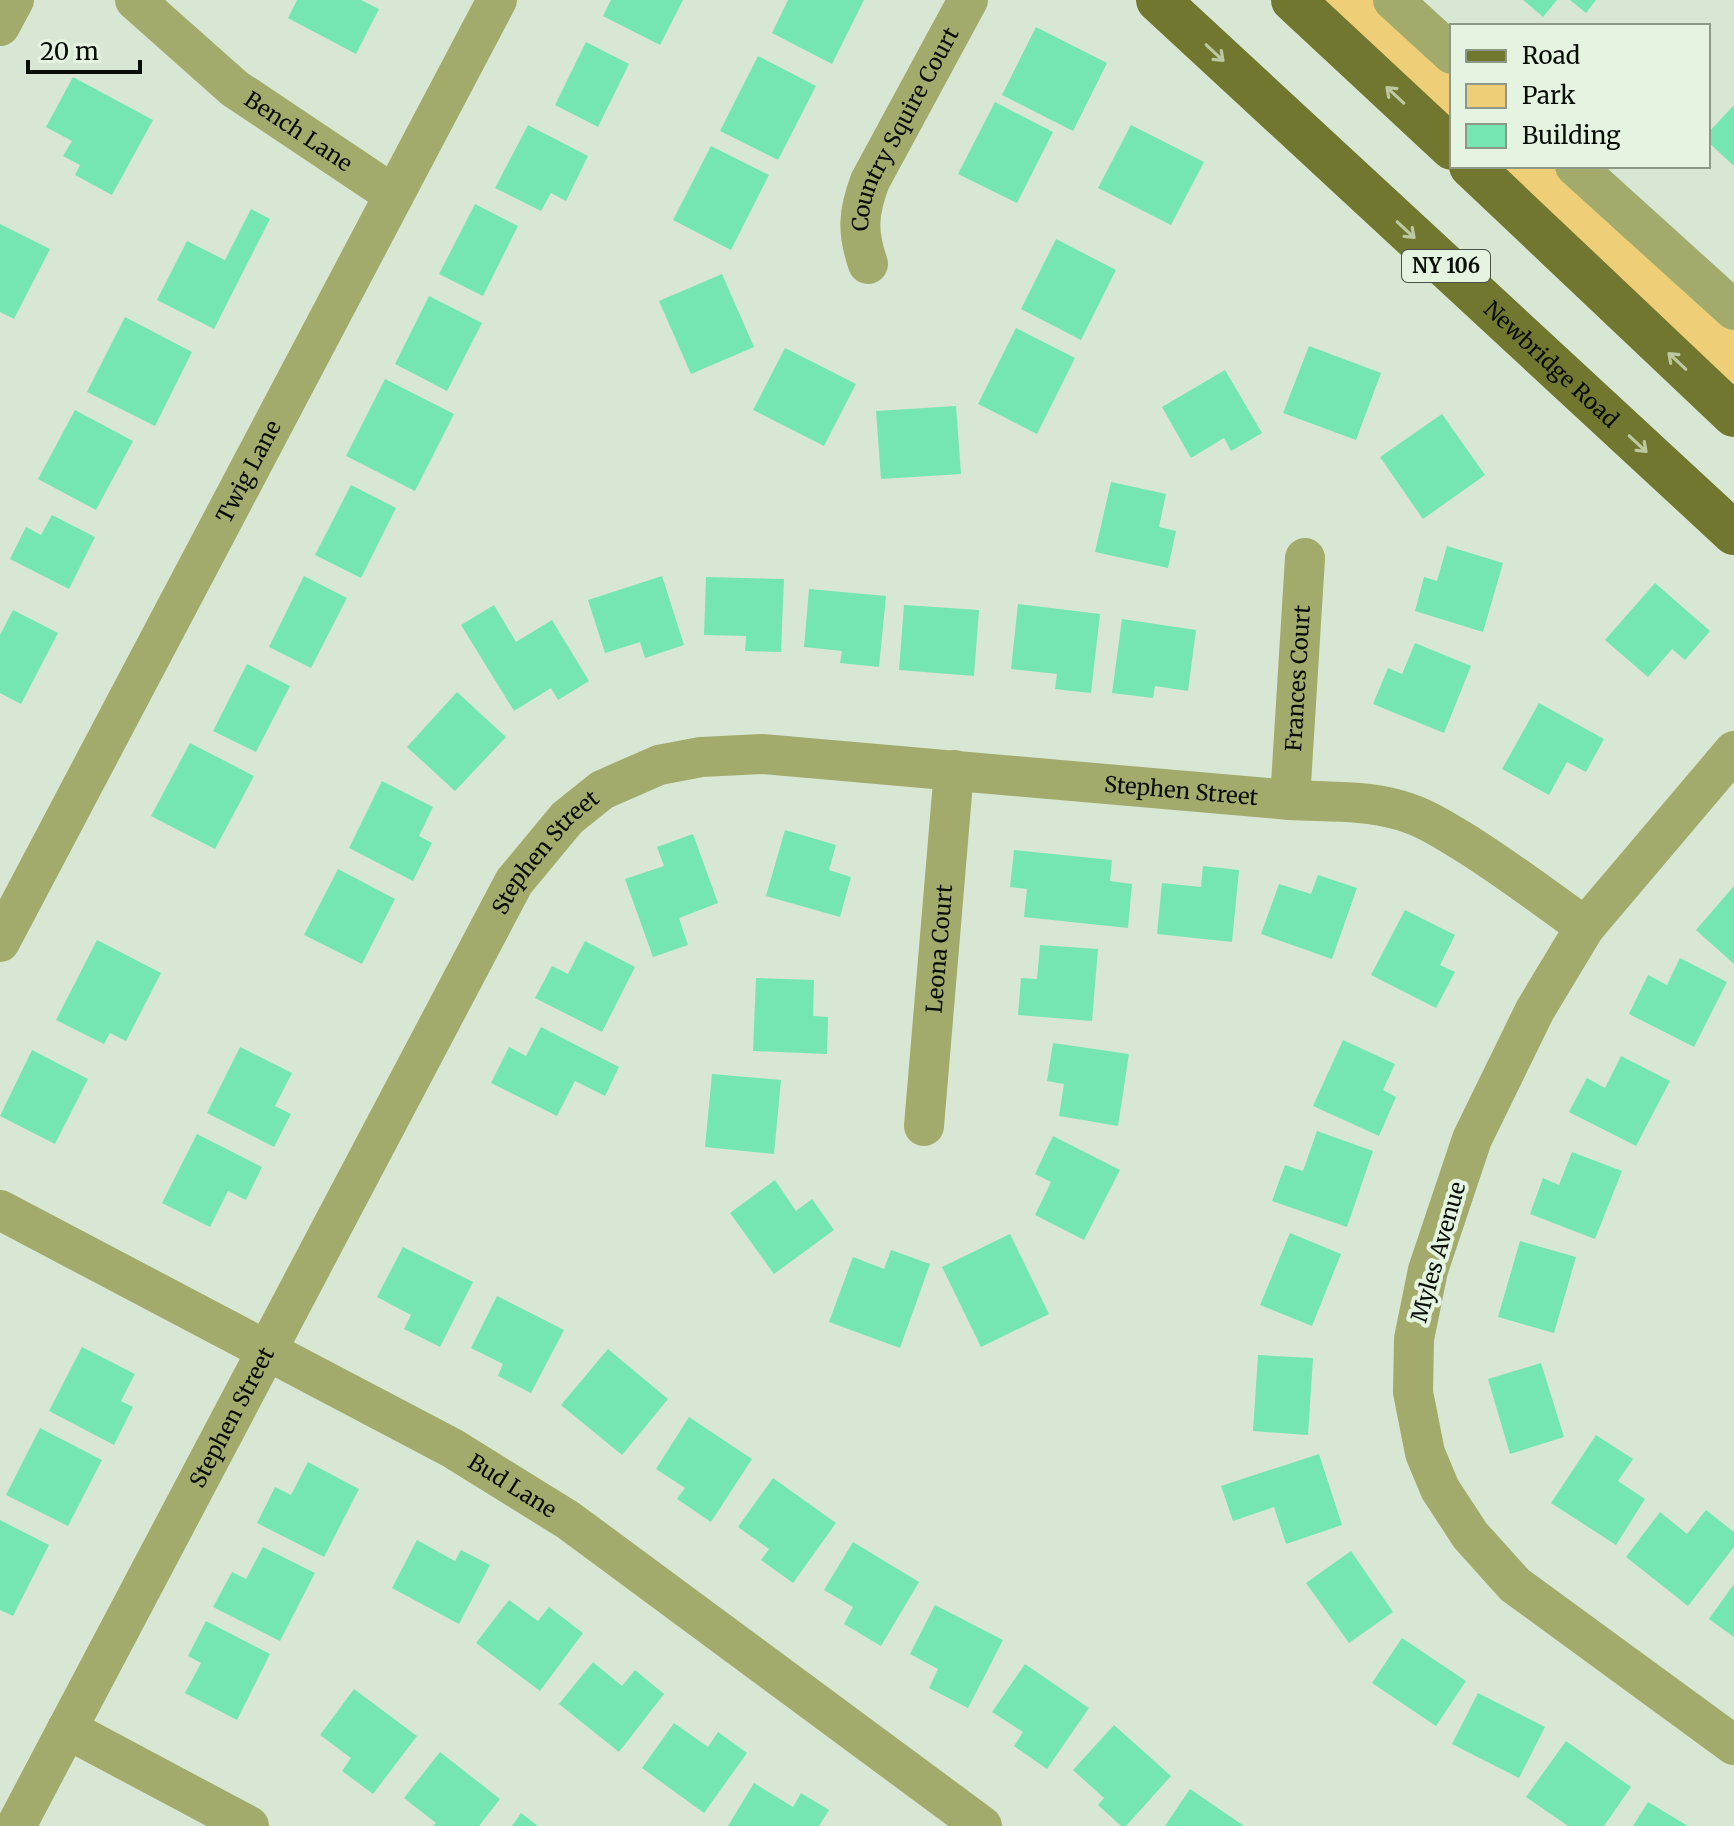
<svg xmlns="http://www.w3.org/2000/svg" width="1734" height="1826" font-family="Merriweather,serif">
<rect width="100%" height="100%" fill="#d8e7d3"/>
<!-- green -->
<g fill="#eecf78">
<polygon points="1301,0 1374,0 1452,70 1452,140"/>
<polygon points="1479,166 1558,166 1734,326 1734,406"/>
</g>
<!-- building -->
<g fill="#75e6b1">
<polygon points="297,0 361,0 379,9 356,54 288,18"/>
<polygon points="611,0 683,0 660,45 603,16"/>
<polygon points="788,0 864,0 832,64 772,33"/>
<polygon points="1523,0 1557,0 1543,17"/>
<polygon points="1570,0 1596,0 1586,13"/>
<polygon points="1036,27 1107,63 1073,131 1002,95"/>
<polygon points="586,42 629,64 598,127 555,105"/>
<polygon points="758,56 816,86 778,160 720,131"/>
<polygon points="73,77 153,120 112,195 75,175 80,165 63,156 72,141 46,127"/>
<polygon points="995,102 1053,132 1017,203 958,174"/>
<polygon points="1734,105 1734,166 1708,142 1708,133"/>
<polygon points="528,125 588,156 566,201 551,193 541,211 495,188"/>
<polygon points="1131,125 1204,162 1171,225 1098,188"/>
<polygon points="711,146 769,175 731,250 673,220"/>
<polygon points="475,204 518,226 483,296 439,274"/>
<polygon points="251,209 270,219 214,329 157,300 187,241 225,260"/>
<polygon points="0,224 50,249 14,319 0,312"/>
<polygon points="1056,239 1116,270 1081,340 1021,309"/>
<polygon points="722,274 754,347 691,374 659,301"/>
<polygon points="429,296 482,323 447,391 395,364"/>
<polygon points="125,317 192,352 155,426 87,392"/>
<polygon points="1016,328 1075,358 1037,434 978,404"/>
<polygon points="1309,346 1381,373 1356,440 1283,413"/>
<polygon points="785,348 856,384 824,446 753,410"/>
<polygon points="1225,370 1262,433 1231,451 1224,438 1191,458 1162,407"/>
<polygon points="385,379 454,414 415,491 346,456"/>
<polygon points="956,406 961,474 881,479 876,411"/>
<polygon points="75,410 133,441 96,510 38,479"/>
<polygon points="1442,414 1485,475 1423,519 1380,457"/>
<polygon points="1111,482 1166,494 1159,527 1176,531 1168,568 1095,552"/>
<polygon points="351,485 396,508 361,578 315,555"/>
<polygon points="52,515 95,537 69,589 10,559 26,527 41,535"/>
<polygon points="1447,546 1503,563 1483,632 1415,611 1424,577 1437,581"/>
<polygon points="304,576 347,598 311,668 269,647"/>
<polygon points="662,576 684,645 645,658 640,642 605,653 588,600"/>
<polygon points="706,577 784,579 781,652 745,651 746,636 704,635"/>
<polygon points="1655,583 1710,631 1685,660 1672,649 1648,677 1605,640"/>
<polygon points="809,589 886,596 879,667 840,663 842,651 804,647"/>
<polygon points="1018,604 1100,614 1091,693 1055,689 1057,674 1011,669"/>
<polygon points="494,605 516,642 552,620 589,681 558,700 551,688 514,711 461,625"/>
<polygon points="904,605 979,610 974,676 899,670"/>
<polygon points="13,610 58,633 21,704 0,693 0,635"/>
<polygon points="1122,619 1196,630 1188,691 1155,686 1153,698 1112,693"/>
<polygon points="1415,643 1471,666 1444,733 1373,704 1388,668 1402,674"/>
<polygon points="247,664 290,686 256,752 213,731"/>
<polygon points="457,692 506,737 455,791 407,747"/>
<polygon points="1539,703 1604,739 1586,772 1567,762 1549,795 1502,769"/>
<polygon points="190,743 254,776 215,849 151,816"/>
<polygon points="382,781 433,807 419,836 432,843 413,881 349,848"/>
<polygon points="785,830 836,845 829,870 851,877 840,917 766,896"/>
<polygon points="693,834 718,903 679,918 688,945 653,957 625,879 664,866 657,847"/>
<polygon points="1014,850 1112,860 1110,881 1132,884 1128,928 1024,917 1027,889 1010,887"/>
<polygon points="1203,866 1239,870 1232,942 1157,934 1162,883 1201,887"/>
<polygon points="338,869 395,899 362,964 304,935"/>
<polygon points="1318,875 1357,888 1332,959 1261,934 1279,884 1311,894"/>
<polygon points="1734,886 1734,964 1696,930"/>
<polygon points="1405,910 1455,935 1440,965 1455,972 1436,1008 1371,975"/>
<polygon points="97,940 161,973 126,1041 110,1033 104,1044 56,1020"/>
<polygon points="585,941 635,967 602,1032 535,998 552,966 568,974"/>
<polygon points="1040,945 1098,949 1092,1021 1018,1015 1021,978 1037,979"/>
<polygon points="1680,958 1727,982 1694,1047 1629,1014 1648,975 1667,985"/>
<polygon points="756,978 814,980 813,1016 828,1017 827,1054 753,1051"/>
<polygon points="541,1027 619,1067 605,1096 575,1081 557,1116 491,1083 509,1047 526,1056"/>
<polygon points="1343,1040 1395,1064 1383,1090 1396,1097 1379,1136 1313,1106"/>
<polygon points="1053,1043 1129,1054 1118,1126 1059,1116 1064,1084 1047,1081"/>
<polygon points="240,1047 292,1073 275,1106 291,1114 274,1147 207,1113"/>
<polygon points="32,1050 88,1079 55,1144 0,1116"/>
<polygon points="1621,1056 1670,1081 1636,1146 1569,1112 1587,1078 1605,1088"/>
<polygon points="712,1074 781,1080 774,1154 705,1147"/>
<polygon points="1317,1131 1373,1151 1347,1227 1272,1201 1285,1165 1303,1171"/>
<polygon points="197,1134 262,1167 246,1200 228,1191 210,1227 162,1203"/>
<polygon points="1053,1136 1120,1170 1084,1240 1035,1215 1051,1182 1035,1174"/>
<polygon points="1572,1152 1622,1171 1595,1239 1530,1214 1543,1178 1559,1185"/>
<polygon points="775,1180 796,1211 812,1199 834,1230 774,1274 730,1213"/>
<polygon points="1290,1233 1341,1254 1312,1326 1260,1305"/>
<polygon points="1010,1234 1049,1314 981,1347 942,1267"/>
<polygon points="1520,1241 1576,1257 1554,1333 1498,1317"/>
<polygon points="403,1247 473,1282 440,1347 404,1329 411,1315 377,1297"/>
<polygon points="891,1250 930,1264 900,1348 829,1322 853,1257 884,1269"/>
<polygon points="497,1296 564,1330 531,1393 498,1376 503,1364 471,1348"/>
<polygon points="82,1347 135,1374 121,1401 133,1407 114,1445 49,1411"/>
<polygon points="608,1349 668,1399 622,1455 561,1405"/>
<polygon points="1258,1355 1313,1358 1308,1435 1253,1431"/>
<polygon points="1541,1363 1564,1437 1510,1454 1488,1379"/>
<polygon points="689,1417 752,1459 711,1522 677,1499 685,1488 656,1469"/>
<polygon points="40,1428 102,1460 68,1526 6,1495"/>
<polygon points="1596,1435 1633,1459 1618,1481 1645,1499 1616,1545 1551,1503"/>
<polygon points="1319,1454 1342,1525 1286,1544 1274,1507 1233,1521 1221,1486"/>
<polygon points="308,1462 359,1489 324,1557 257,1523 275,1487 291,1495"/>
<polygon points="773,1478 836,1523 793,1583 761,1560 769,1549 738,1527"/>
<polygon points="1706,1510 1734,1532 1734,1547 1688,1606 1626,1557 1660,1512 1687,1534"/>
<polygon points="0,1520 49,1545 13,1616 0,1610"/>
<polygon points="417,1540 455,1561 461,1550 490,1565 459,1624 392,1588"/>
<polygon points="853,1542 919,1582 881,1646 844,1624 853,1607 824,1590"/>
<polygon points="263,1547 315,1573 280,1641 213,1607 232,1572 246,1579"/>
<polygon points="1351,1551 1393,1612 1349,1643 1306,1583"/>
<polygon points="1734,1584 1734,1637 1709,1619"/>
<polygon points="509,1600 538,1621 549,1607 583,1633 540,1691 476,1643"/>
<polygon points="935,1605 1003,1640 968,1708 929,1688 938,1669 910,1654"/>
<polygon points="206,1621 270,1654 237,1720 185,1693 201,1663 188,1656"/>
<polygon points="1402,1638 1466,1681 1436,1726 1372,1683"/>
<polygon points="593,1662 622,1686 635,1670 664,1694 619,1752 559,1704"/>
<polygon points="1025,1664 1089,1708 1047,1769 1014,1746 1023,1732 992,1712"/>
<polygon points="354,1689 417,1736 373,1794 342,1771 351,1758 320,1735"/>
<polygon points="1478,1693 1545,1727 1519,1778 1452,1744"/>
<polygon points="674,1723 708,1747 718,1732 747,1753 704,1813 642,1768"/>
<polygon points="1114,1725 1171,1776 1126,1826 1121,1826 1098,1805 1104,1798 1073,1770"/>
<polygon points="1566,1741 1631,1787 1604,1826 1568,1826 1526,1797"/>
<polygon points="440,1752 500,1799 479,1826 433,1826 436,1823 404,1798"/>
<polygon points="754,1783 793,1807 801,1793 829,1810 819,1826 728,1826"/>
<polygon points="1190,1789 1244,1826 1165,1826"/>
<polygon points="1648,1802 1688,1826 1633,1826"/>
<polygon points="521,1813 538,1826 512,1826"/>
</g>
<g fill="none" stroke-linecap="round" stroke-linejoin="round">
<!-- street -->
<g stroke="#a3ab6c" stroke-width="40">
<path id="s1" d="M135,0L234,88L394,195"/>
<polyline points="1393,0 1452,54"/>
<polyline points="0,26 14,0"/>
<polyline points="1575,166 1734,310"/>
<path id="s2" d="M868,264C857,232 858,213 870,181L968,0"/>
<polyline points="1734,751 1585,927 1535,1010 1472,1139 1428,1270 1414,1339 1413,1392 1425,1453 1440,1489 1470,1535 1515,1585 1734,1745"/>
<path id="s3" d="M1290,800L1305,558"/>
<path id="s4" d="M0,942L497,0"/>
<path id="s5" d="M924,1126L954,770"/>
<path id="s6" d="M0,1210L452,1448L568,1520L982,1826"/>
<polyline points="67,1729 249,1826"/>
<path id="s7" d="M16,1826L514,882L567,818L602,790L659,765L701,757L762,754L1290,800C1325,802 1365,800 1399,810C1425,817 1447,832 1470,846C1509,871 1547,899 1585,927"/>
</g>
<!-- primary -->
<g stroke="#71772f" stroke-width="44">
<path id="s8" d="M1158,0L1734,533"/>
<polyline points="1293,0 1452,148"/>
<polyline points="1471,166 1734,415"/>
</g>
</g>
<!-- one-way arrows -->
<defs><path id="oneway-shaft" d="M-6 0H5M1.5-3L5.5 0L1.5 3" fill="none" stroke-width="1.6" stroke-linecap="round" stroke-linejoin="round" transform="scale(2)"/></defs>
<g stroke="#bcc8a2">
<use href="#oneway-shaft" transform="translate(1215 53) rotate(43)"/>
<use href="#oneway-shaft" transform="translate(1395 95) rotate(-137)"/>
<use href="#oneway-shaft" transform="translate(1406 230) rotate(43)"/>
<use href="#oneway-shaft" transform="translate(1677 361) rotate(-137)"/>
<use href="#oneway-shaft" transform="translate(1638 444) rotate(43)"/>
</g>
<g text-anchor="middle" stroke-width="8" stroke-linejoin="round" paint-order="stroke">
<!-- shield labels -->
<rect fill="#e5f4e0" stroke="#4a5248" stroke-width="2" x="1402" y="250" width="88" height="32" rx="6"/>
<g font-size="20" font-weight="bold" fill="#080d07">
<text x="1446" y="273">NY 106</text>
</g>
<!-- street labels -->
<g font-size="22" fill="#080d07" stroke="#e5f4e0">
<text dy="8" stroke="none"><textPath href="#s1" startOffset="210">Bench Lane</textPath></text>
<text dy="8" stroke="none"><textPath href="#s2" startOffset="146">Country Squire Court</textPath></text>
<text dy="8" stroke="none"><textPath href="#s8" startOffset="536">Newbridge Road</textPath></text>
<text dy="8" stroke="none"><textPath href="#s4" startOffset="532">Twig Lane</textPath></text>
<text dy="8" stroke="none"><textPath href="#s3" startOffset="122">Frances Court</textPath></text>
<text dy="8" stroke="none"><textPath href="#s7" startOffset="1782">Stephen Street</textPath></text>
<text dy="8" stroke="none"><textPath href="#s7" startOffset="1110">Stephen Street</textPath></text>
<text dy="8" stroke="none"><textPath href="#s5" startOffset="178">Leona Court</textPath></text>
<text transform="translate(1438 1252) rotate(-74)" y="8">Myles Avenue</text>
<text dy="8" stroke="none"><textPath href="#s7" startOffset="462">Stephen Street</textPath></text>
<text dy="8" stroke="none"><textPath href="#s6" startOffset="582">Bud Lane</textPath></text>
</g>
</g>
<!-- legend -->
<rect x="1450" y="24" width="260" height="144" fill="#e5f4e0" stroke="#8d9889" stroke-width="2"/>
<rect x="1466" y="50" width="40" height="12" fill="#71772f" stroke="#8d9889" stroke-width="2"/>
<text x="1522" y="64" font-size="24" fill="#080d07">Road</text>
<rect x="1466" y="84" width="40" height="24" fill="#eecf78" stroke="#8d9889" stroke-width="2"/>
<text x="1522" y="104" font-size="24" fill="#080d07">Park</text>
<rect x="1466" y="124" width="40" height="24" fill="#75e6b1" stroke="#8d9889" stroke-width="2"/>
<text x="1522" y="144" font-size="24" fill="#080d07">Building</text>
<!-- scale -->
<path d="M28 60v12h112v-12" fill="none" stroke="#080d07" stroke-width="4"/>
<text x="40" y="60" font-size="24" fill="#080d07" stroke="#e5f4e0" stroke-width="6" paint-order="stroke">20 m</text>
</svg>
